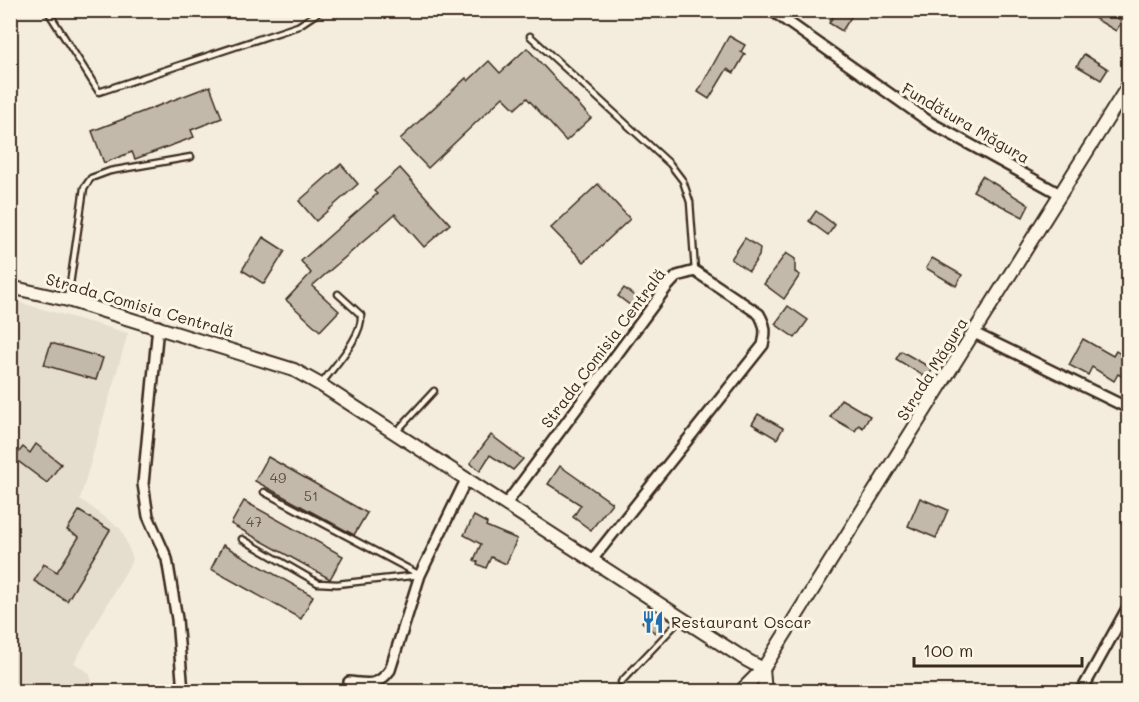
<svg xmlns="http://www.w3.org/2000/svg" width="1139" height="702" font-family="Mali,sans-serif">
<rect width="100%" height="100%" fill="#f4eddd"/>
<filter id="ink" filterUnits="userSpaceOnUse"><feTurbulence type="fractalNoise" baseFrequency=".0167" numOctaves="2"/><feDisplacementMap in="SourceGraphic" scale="12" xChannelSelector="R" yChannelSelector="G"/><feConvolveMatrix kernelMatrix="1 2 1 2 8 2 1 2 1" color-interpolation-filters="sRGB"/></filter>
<g filter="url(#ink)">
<!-- built -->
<polygon fill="#e5ddce" points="10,300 128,333 80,499 121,529 133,559 74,663 89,673 95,691 11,691"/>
<!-- building -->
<g fill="#c3b9aa" stroke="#3b2a1e" stroke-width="1.5">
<polygon points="837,10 847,10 853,14 842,31 829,23"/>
<polygon points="1099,10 1105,10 1122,21 1116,31 1094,18"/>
<polygon points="729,36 745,45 741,52 745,54 734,73 727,69 709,99 698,92"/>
<polygon points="527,48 591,118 566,141 527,98 515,109 503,97 428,168 400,139 466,78 468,81 489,61 500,73"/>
<polygon points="1084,54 1108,69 1101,80 1077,66"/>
<polygon points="210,86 222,118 191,130 194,137 135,159 132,152 104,163 92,131"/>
<polygon points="341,164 358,184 316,221 299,201"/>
<polygon points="400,168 450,224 424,247 395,214 312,286 339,311 320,331 286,300 311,273 301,261 377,194 374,191"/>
<polygon points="982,176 1029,205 1023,217 973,191"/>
<polygon points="598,184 630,219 584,262 551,228"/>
<polygon points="816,211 835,225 828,235 809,221"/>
<polygon points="263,237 285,251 264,284 242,270"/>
<polygon points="745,238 760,248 759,256 749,271 731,259"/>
<polygon points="786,253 795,259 795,272 800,275 784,299 764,284"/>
<polygon points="932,258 962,275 956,286 926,268"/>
<polygon points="624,288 641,301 635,309 618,296"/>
<polygon points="788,306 808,320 795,338 775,324"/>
<polygon points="1083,339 1113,356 1116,351 1128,359 1128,368 1123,377 1118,374 1114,381 1092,367 1088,375 1069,365"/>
<polygon points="51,343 103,358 96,380 44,365"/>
<polygon points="901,351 933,369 927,378 896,359"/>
<polygon points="841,399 870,416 863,428 859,425 855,431 830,417"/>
<polygon points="758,414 783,428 777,439 752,424"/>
<polygon points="491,435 523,459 513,470 490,455 480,471 470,463"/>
<polygon points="36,444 61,464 47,483 14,458 23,447 30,453"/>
<polygon points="268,457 367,513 354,535 255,481"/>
<polygon points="560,466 612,503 591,530 573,517 581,505 548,484"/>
<polygon points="920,498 948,510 936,538 908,526"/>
<polygon points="244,501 343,556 330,579 231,524"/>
<polygon points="79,511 110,530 67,601 34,581 44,564 57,572 79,537 67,530"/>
<polygon points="474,516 487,523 486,526 517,539 506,564 491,557 486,568 477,564 478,562 474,560 481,544 464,535"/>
<polygon points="223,545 313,596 301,619 211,569"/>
<polygon points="651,611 664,621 655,633 642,622"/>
</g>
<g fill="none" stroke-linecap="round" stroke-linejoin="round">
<!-- lane casing -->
<g stroke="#3b2a1e" stroke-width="9">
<g id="lane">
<polyline points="47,10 99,92 298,26 322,10"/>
<polyline points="530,36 670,164 683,181 690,202 695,271"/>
<polyline points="68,298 84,188 91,178 110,171 191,157"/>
<path d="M322,383C335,365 363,336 361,315L338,294"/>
<polyline points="396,432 434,391"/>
<polyline points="264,492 420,575"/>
<polyline points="242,539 318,583 337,584 420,575"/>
<polyline points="621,682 681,619"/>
</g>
</g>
<!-- street casing -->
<g stroke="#3b2a1e" stroke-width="14">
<g id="street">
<polyline points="771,10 931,123 1060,194"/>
<polyline points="158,326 143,484 148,516 167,559 177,619 183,692"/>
<polyline points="974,333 1128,408"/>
<path d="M506,504L666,288L677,276L695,271L759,314C766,326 766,332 763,345L592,560"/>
<path d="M349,682C370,684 377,687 390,670L420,575L466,480"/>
<polyline points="1081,692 1128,607"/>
</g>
</g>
<!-- secondary casing -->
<g stroke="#3b2a1e" stroke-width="16">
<g id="secondary">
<polyline points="10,287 68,300 294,370 321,385 743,658 763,669"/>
<polyline points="763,669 765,692"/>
<polyline points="740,692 763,669 1128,86"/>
</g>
</g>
<!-- lane -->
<use href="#lane" stroke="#fcf5e5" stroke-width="4.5"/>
<!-- street -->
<use href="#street" stroke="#fcf5e5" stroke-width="9"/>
<!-- secondary -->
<use href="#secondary" stroke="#fcf5e5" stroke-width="12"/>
</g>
</g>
<!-- icons -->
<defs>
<g id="restaurant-bare" transform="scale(1.8)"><path d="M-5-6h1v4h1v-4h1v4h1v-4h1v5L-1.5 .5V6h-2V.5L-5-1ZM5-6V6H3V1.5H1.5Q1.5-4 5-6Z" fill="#1f6fb2" stroke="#fcf5e5" stroke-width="2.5" paint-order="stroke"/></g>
</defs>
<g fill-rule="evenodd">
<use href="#restaurant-bare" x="653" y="622"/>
</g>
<g text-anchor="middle" stroke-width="6" stroke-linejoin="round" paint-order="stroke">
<!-- number labels -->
<g font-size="14" fill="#5d4e41">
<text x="278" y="483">49</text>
<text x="311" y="501">51</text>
<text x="254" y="527">47</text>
</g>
<!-- street labels -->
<g font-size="16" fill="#3b2a1e" stroke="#fcf5e5">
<text transform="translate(966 123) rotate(30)" y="6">Fundătura Măgura</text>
<text transform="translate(140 305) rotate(16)" y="6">Strada Comisia Centrală</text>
<text transform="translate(603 348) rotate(-53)" y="6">Strada Comisia Centrală</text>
<text transform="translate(932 369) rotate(-58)" y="6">Strada Măgura</text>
</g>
<!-- poi labels -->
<g font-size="16" fill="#3b2a1e" stroke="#fcf5e5" text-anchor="start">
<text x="671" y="628">Restaurant Oscar</text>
</g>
</g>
<!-- margin -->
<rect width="1139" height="702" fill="none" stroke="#fcf5e5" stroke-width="36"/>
<rect x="18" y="18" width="1103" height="666" fill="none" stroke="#3b2a1e" stroke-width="2" filter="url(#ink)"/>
<!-- scale -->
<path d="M914 657v9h168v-9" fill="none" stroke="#3b2a1e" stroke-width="3"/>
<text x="923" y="657" font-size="18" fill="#3b2a1e" stroke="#fcf5e5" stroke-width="4.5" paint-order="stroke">100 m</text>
</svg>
